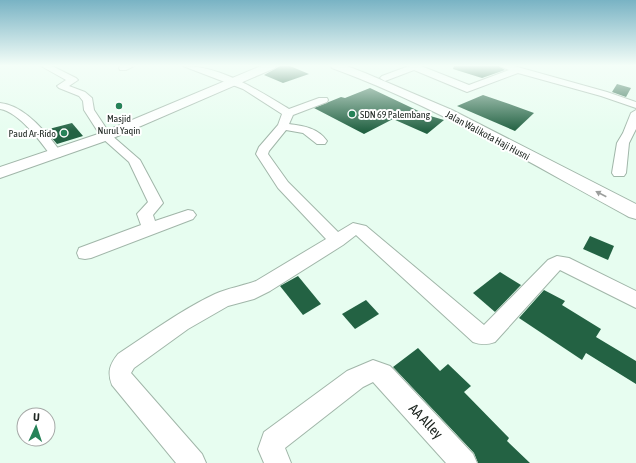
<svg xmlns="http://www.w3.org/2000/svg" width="636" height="463" font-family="'Asap Condensed',sans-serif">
<rect width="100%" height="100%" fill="#e7fdf0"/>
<!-- building -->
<g fill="#236243">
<polygon points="280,66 290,66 309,74 283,83 264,75"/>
<polygon points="454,66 499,66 505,70 482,78 453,69"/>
<polygon points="617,84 631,88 626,97 612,92"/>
<polygon points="370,88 427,115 444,120 427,134 393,119 364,134 314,108 341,97 345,98"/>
<polygon points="483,95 512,105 534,113 515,131 457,106"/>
<polygon points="72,123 83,136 57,144 45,130"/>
<polygon points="590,236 614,246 608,260 583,249"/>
<polygon points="500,272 521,285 495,312 473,293"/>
<polygon points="298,276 321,304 303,315 280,286"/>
<polygon points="544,290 565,301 562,305 601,329 596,337 636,361 636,384 586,353 582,360 519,318"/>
<polygon points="366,300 379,314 355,329 342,314"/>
<polygon points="418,348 440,371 448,364 471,386 464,392 509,438 507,441 530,463 478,463 474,453 393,367"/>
</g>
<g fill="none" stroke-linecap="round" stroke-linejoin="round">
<!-- minor casing -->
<g stroke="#a1b6a9" stroke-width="2">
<g id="minor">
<polygon points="41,66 52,66 76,78 78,80 69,86 85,92 92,98 94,110 110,134 140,160 163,203 153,215 155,221 188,210 193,211 196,215 193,219 91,258 85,259 79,258 77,253 79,248 141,225 137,214 148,202 129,162 102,138 84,110 83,101 79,96 59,88 57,86 66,80"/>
<polygon points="120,66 134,66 126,70 120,70 119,68"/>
<path d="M183,66C222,66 257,90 289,109L319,98H327L328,100L327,102L293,115L289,124C304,126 318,128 327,141L325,144H317L303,133L286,130L269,151L268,154L288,182L338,232L353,223L366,226L484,325L548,260L557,256L569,258L636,291V308L560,270L495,342C487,345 481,345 473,342L356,235L343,245L270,291L254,299L228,306L188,329L134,368L131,373L202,454L206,463H176L112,385C107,372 110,364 118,354C150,333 181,310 215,294C228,288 243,286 256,281L326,239L278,188L256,154L259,147L278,125L282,114L243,89Z"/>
<polygon points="409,66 421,66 469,85 509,70 500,66 514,66 607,92 636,102 636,108 601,96 518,73 467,92 414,70 385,81 380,78 382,76"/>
<path d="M0,103C24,105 47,133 60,151L62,154L60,157H52C41,142 19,112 0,109Z"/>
<polygon points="636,110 636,129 629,143 626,173 624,176 614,176 612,173 617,143 623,133 631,113"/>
<polygon points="373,360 390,366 394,370 473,454 477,463 446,463 373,382 363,387 285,448 291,463 264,463 258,449 264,432 347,371"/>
</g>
</g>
<!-- tertiary casing -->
<g stroke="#a1b6a9" stroke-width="2">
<g id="tertiary">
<polygon points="261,66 276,66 275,68 111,139 0,178 0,167 101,133"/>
<path d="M331,66H347L365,73L452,110L636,204V219L629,217C532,164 436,106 332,68Z"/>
</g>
</g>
<!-- minor -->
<use href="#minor" fill="#fff" fill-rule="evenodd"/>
<!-- tertiary -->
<use href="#tertiary" fill="#fff" fill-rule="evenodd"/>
</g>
<!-- one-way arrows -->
<defs><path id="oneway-solid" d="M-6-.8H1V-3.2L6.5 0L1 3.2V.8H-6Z"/></defs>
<use fill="#9b9e9c" href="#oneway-solid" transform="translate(601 194) rotate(-153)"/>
<!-- sky -->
<linearGradient id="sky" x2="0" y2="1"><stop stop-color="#79b3c4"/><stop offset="0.5" stop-color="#f4fef8"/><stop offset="1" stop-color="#f4fef8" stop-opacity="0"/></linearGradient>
<rect width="636" height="131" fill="url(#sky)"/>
<!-- markers -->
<g fill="#268258" stroke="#fff" stroke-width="1.5">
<circle cx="119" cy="106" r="4"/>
<circle cx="352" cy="114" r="4"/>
<circle cx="64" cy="133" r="4"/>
</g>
<g text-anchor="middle" stroke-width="4" stroke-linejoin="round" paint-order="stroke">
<!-- far-poi labels -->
<g font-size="10" fill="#202823" stroke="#fff" text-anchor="start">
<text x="360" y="118">SDN 69 Palembang</text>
<text x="119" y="122" text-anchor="middle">Masjid<tspan x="119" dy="12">Nurul Yaqin</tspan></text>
<text x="56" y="137" text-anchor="end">Paud Ar-Rido</text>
</g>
<!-- far-street labels -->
<g font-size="10" fill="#202823" stroke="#fff">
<text transform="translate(488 135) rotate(28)" y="4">Jalan Walikota Haji Husni</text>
</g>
<!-- near-street labels -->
<g font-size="14" fill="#202823" stroke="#fff">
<text transform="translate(426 421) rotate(47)" y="5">AA Alley</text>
</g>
</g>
<!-- north arrow -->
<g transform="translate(36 427) rotate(3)"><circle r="19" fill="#ffffff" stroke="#a6a9a7"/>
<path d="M0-3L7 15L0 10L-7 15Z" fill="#268258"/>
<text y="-6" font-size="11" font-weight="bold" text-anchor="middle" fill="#202823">U</text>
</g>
</svg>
